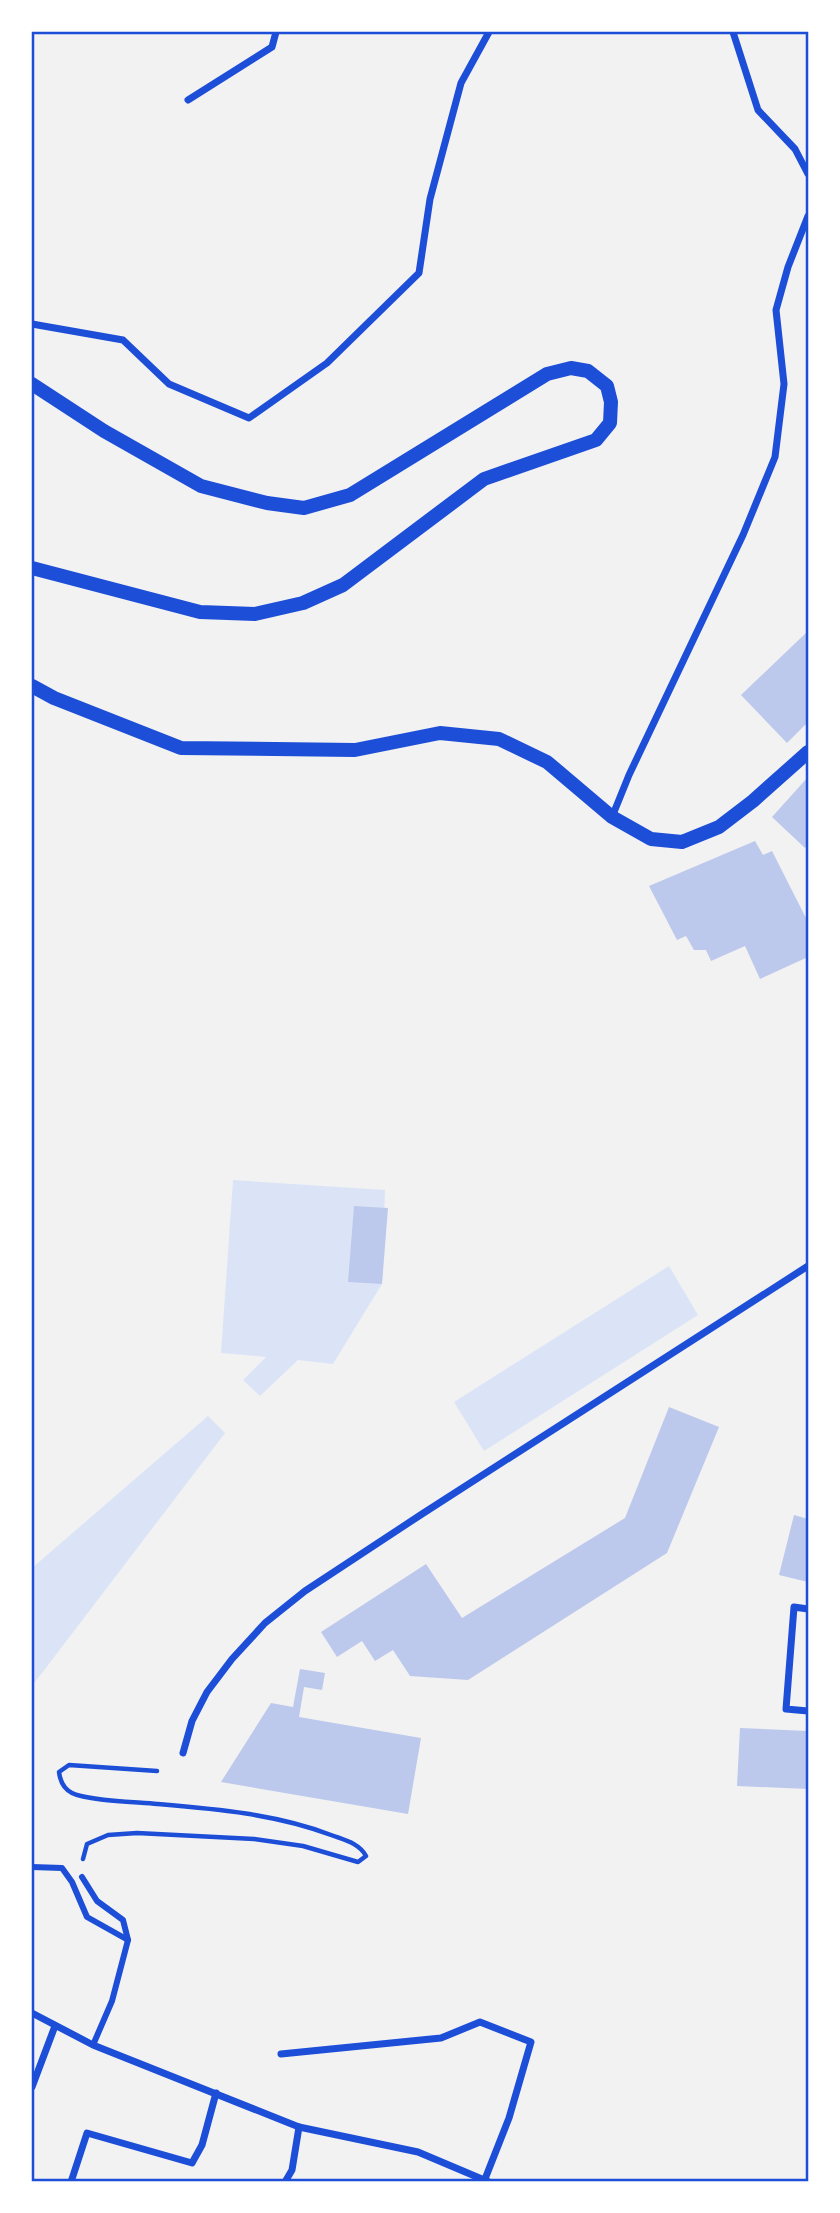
<svg xmlns="http://www.w3.org/2000/svg" width="840" height="2213" font-family="Arial,sans-serif">
<rect width="100%" height="100%" fill="#f2f2f2"/>
<!-- green -->
<g fill="#dbe4f7">
<polygon points="233,1180 385,1190 382,1284 333,1364 298,1360 260,1396 243,1380 266,1357 221,1353"/>
<polygon points="669,1266 698,1315 484,1451 454,1402"/>
<polygon points="208,1416 225,1433 32,1686 32,1568"/>
</g>
<!-- building -->
<g fill="#bdc9ec">
<polygon points="808,631 808,722 787,743 741,695"/>
<polygon points="808,777 808,844 805,848 772,817"/>
<polygon points="755,841 763,855 772,851 808,922 808,957 760,979 745,946 711,961 706,950 694,950 686,936 677,940 649,886"/>
<polygon points="354,1206 388,1208 382,1284 348,1282"/>
<polygon points="669,1407 719,1427 667,1553 468,1680 410,1676 393,1650 375,1661 362,1641 337,1657 321,1632 426,1564 462,1618 625,1518"/>
<polygon points="794,1515 808,1519 808,1582 779,1575"/>
<polygon points="300,1669 325,1673 322,1690 304,1687 299,1717 421,1738 408,1814 221,1782 271,1703 293,1707"/>
<polygon points="740,1728 808,1731 808,1789 737,1786"/>
</g>
<g fill="none" stroke-linecap="round" stroke-linejoin="round">
<!-- path -->
<path stroke="#1d4ed8" stroke-width="4.5" d="M83,1859L87,1844L108,1835L137,1833L254,1839L303,1846L358,1862L366,1856C359,1843 344,1840 331,1835C276,1814 216,1809 157,1804C138,1802 88,1801 72,1793C64,1789 60,1780 59,1772L69,1765L157,1771"/>
<!-- pedestrian -->
<g stroke="#1d4ed8" stroke-width="6">
<polyline points="32,1867 62,1868 72,1882 87,1917 128,1940"/>
<polyline points="82,1877 97,1901 123,1920 128,1940 112,2001 93,2045"/>
</g>
<!-- minor -->
<g stroke="#1d4ed8" stroke-width="7">
<polyline points="733,32 758,110 795,149 808,174"/>
<polyline points="188,100 272,47 276,32"/>
<polyline points="32,324 123,340 169,384 249,418 327,363 419,273 430,199 461,83 489,32"/>
<polyline points="612,817 629,775 743,535 775,457 784,384 776,310 788,267 808,216"/>
<polyline points="808,1609 794,1607 786,1709 808,1711"/>
<polyline points="183,1753 192,1721 207,1692 232,1659 265,1623 305,1591 422,1514 808,1266"/>
<polyline points="32,2013 93,2045 299,2127 418,2152 489,2182"/>
<polyline points="281,2054 441,2038 480,2022 531,2042 509,2118 485,2179"/>
<polyline points="32,2087 55,2026"/>
<polyline points="71,2182 87,2133 192,2163 202,2145 216,2093"/>
<polyline points="285,2182 292,2170 299,2127"/>
</g>
<!-- secondary -->
<g stroke="#1d4ed8" stroke-width="14">
<polyline points="32,384 104,431 201,486 267,503 304,508 350,495 547,374 571,368 588,371 607,386 611,402 610,423 596,440 484,479 343,585 303,603 255,614 200,612 32,568"/>
<polyline points="32,686 54,698 181,748 355,750 440,733 499,739 547,762 612,817 651,839 682,842 719,827 753,801 808,752"/>
</g>
</g>
<!-- border -->
<rect width="840" height="2213" fill="none" stroke="#ffffff" stroke-width="66"/>
<rect x="33" y="33" width="774" height="2147" fill="none" stroke="#1d4ed8" stroke-width="2.5"/>
</svg>
